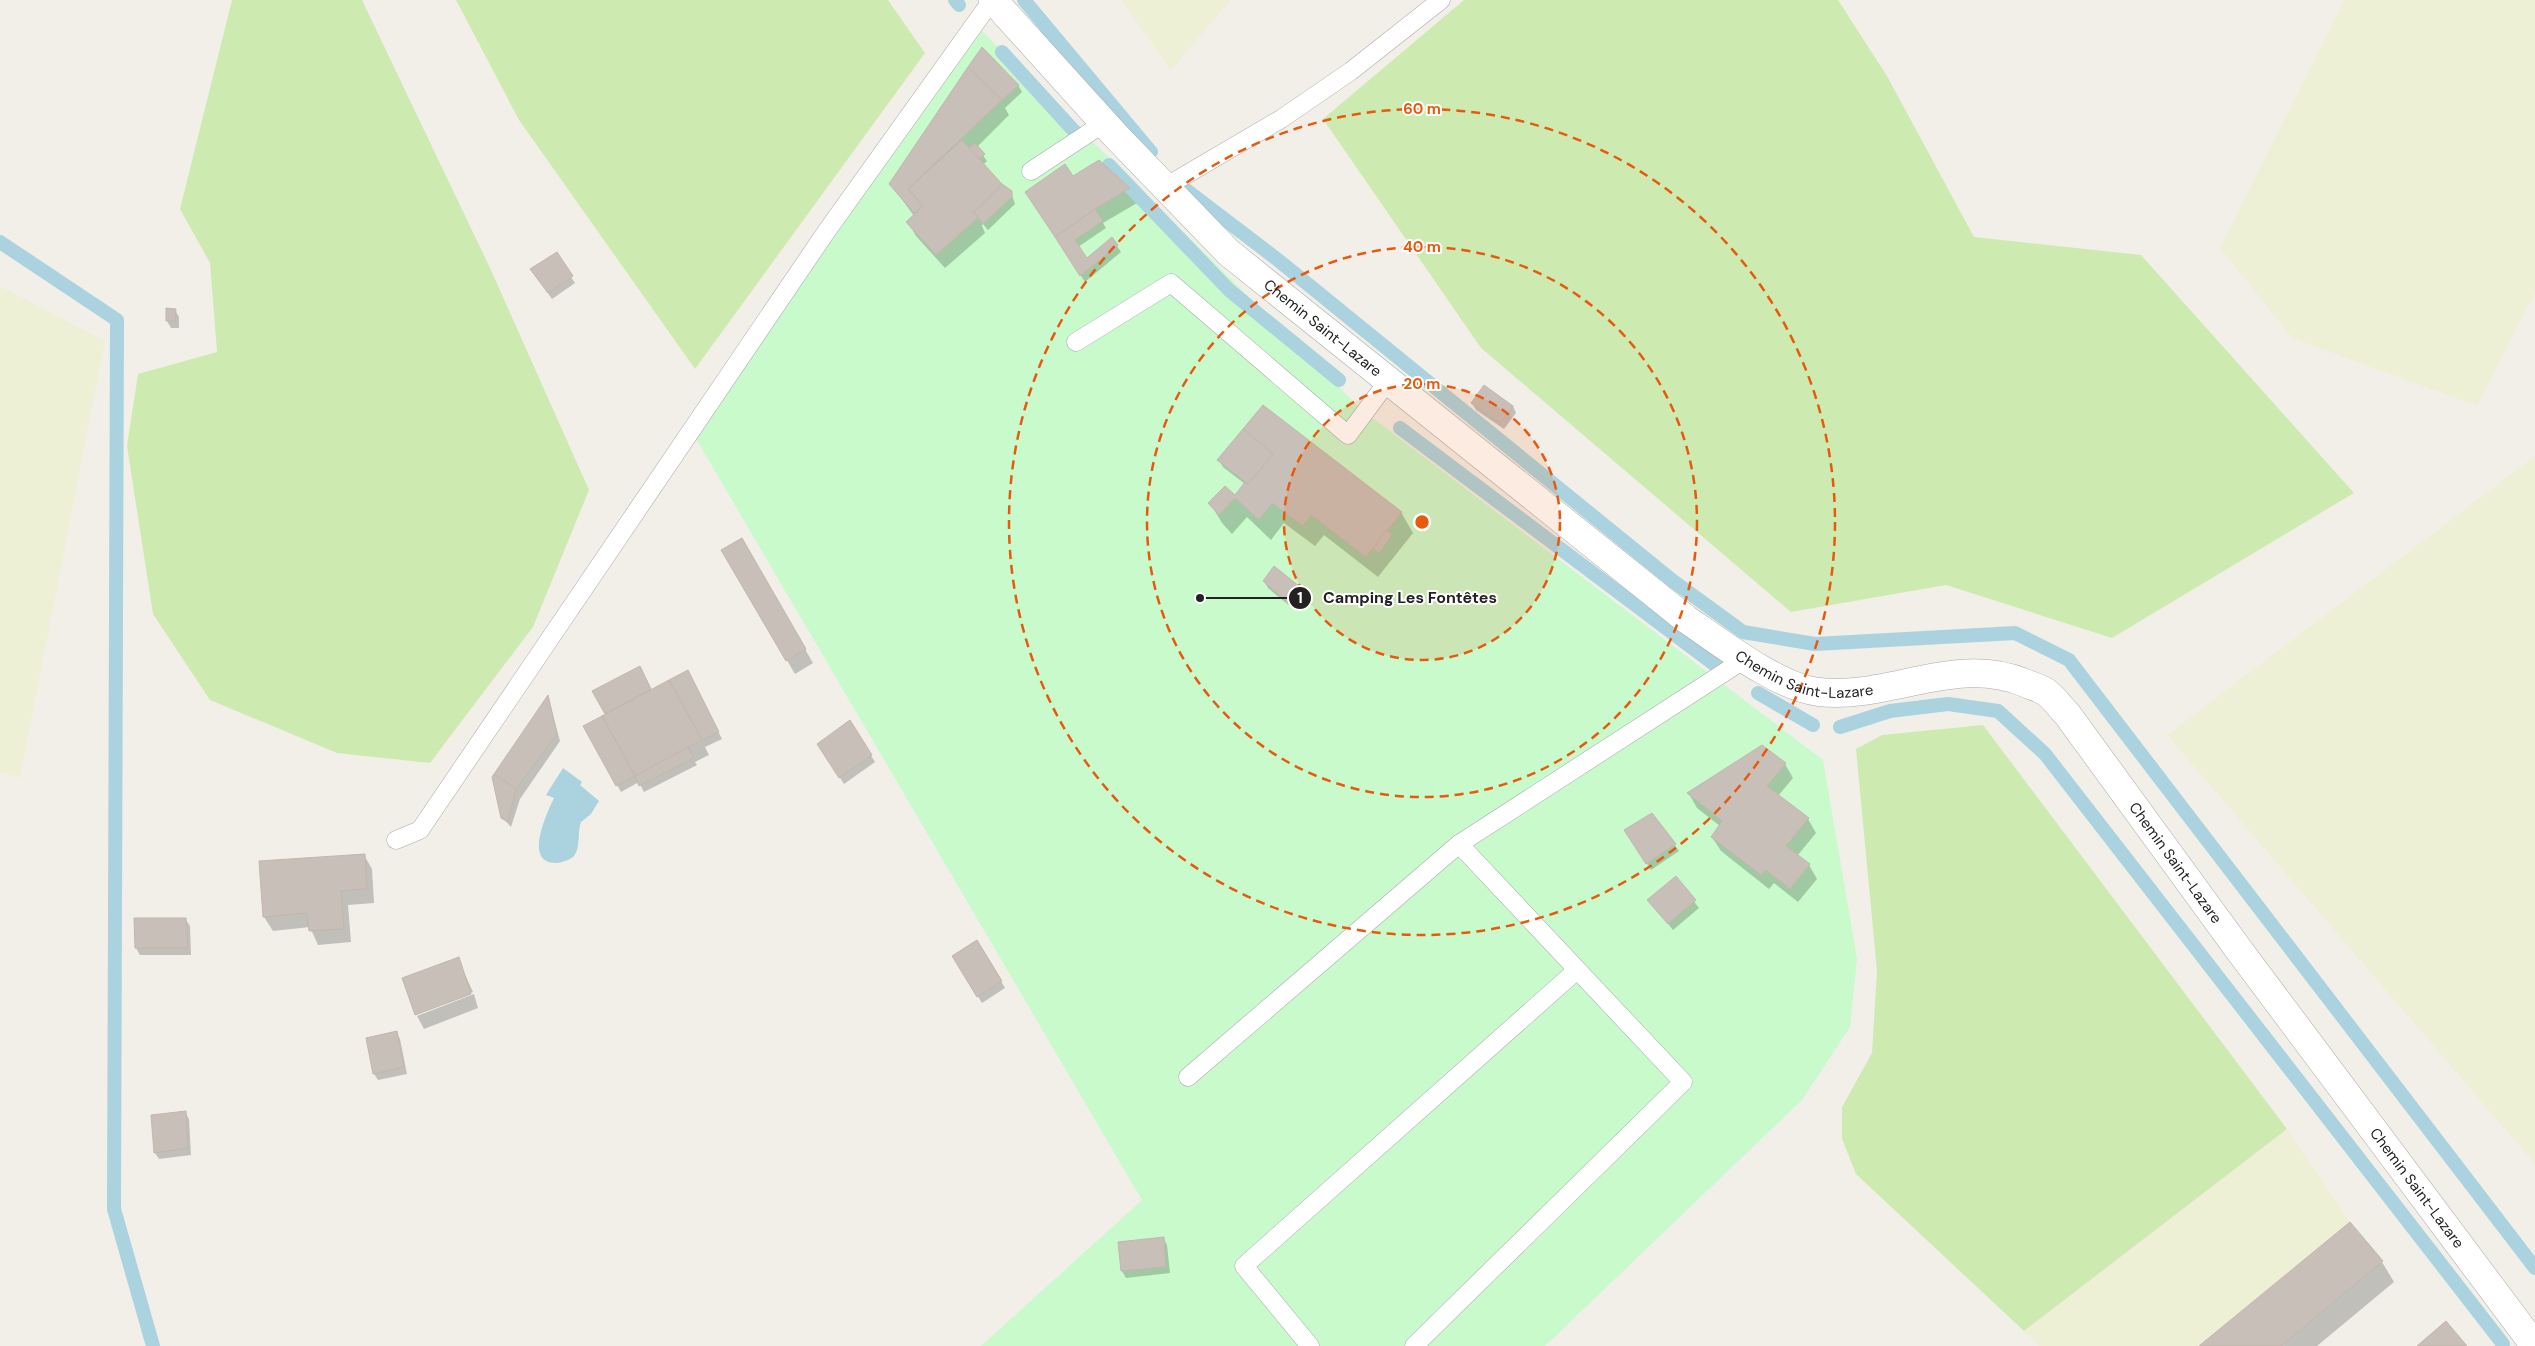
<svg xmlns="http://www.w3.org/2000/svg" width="2535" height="1346" font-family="'DM Sans',sans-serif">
<rect width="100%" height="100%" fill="#f2efe9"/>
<!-- farmland -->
<g fill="#eef0d5">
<polygon points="1121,0 1231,0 1171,70"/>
<polygon points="2345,0 2535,0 2535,293 2477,406 2292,338 2220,248"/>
<polygon points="0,286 105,341 20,778 0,772"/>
<polygon points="2535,456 2535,1164 2167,735"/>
<polygon points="2287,1129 2350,1222 2199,1346 2039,1346 2024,1331"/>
</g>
<!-- grass -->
<g fill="#cdebb0">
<polygon points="232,0 362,0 490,268 589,490 533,627 430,763 337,753 210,700 153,614 127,446 138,374 217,352 210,263 180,209"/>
<polygon points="456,0 888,0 925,53 695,369 519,120"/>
<polygon points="1464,0 1838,0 1887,76 1974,237 2141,255 2354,493 2112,638 1946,585 1791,612 1481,348 1323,119"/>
<polygon points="1983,725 2287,1129 2024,1331 1856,1174 1842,1139 1842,1107 1872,1053 1877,971 1856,749 1882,735"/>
</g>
<!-- park -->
<polygon fill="#c8facc" points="978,27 1362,410 1823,760 1857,959 1850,1027 1802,1100 1545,1346 981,1346 1142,1200 695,437"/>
<!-- water -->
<path fill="#aad3df" d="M563,768L582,782L580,785L599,801L591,814L581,822C577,832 581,847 574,856C570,860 561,863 556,863C523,863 547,813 554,798L546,795Z"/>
<!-- shadow -->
<g fill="#0003">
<polygon points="1018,85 1022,92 1005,108 1009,115 977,147 987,161 983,165 1002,186 1011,192 1015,204 988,230 983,224 982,226 985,233 945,268 916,236 908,222 914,216 891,184"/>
<polygon points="1099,161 1129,189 1137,203 1103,223 1106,228 1078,247 1087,260 1112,238 1121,252 1085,282 1064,250 1073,178"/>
<polygon points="536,276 571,277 575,283 552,299"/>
<polygon points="175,310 179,317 179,328 171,328 167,321"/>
<polygon points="1472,403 1513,406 1516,413 1504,429 1476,410"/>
<polygon points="1219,460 1401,512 1413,533 1378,577 1324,535 1315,546 1284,523 1271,540 1247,517 1232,534 1222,523 1210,503 1235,497 1245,484 1223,467"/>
<polygon points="742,539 813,663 795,674 723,551"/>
<polygon points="1264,581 1298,587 1302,594 1291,607 1268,588"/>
<polygon points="643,674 651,691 691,678 722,739 705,747 709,755 695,762 697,765 644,792 639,782 621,792 585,727 606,715 594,691"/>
<polygon points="548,697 560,741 520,799 511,827 502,817"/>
<polygon points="850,722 875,762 844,784 819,744"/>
<polygon points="1785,764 1793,778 1778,796 1808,819 1816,833 1797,856 1809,865 1817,879 1798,902 1774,883 1769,889 1721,851 1712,837 1720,826 1697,808 1689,794"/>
<polygon points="1652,815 1679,851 1651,870 1630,837"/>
<polygon points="364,855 372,869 374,903 348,905 351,942 318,945 310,927 273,931 264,917"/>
<polygon points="1676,878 1699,908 1673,930 1649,900"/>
<polygon points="186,920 190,926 191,955 140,955 136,948"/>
<polygon points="954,957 1001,981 1005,988 982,1003"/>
<polygon points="458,959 473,992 417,1013 417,1015 403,979"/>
<polygon points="474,994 478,1008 424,1029 417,1016"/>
<polygon points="396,1032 400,1039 407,1074 378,1080 374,1074"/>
<polygon points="185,1112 189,1119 191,1155 159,1159 155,1153"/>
<polygon points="1163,1238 1167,1245 1170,1273 1126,1278 1122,1271 1119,1243"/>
<polygon points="2382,1262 2394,1282 2317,1346 2201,1346"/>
</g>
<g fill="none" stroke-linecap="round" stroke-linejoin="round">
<!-- stream -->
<g stroke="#aad3df" stroke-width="14">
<polyline points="955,0 959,5"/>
<polyline points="1024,0 1151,152"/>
<polyline points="1002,52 1075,132"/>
<polyline points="1109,165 1229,290 1339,380"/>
<polyline points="1185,189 1278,260 1673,581 1743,632 1815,644 2015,633 2069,660 2535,1268"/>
<polyline points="0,242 117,320 114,1209 153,1346"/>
<polyline points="1400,428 1719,668"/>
<polyline points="1758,693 1813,725"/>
<polyline points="1840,727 1890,711 1948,704 1998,711 2045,754 2503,1344"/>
</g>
</g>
<!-- building -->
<g fill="#c7bfb8" stroke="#c4b6ab">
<polygon points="982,47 1019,85 1002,100 968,67"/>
<polygon points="968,67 1002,100 908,189 923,206 914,213 889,184"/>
<polygon points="962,140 1002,184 974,212 978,218 936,255 906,222 923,206 908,189"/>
<polygon points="975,143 985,154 980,159 968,148"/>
<polygon points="1099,160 1130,188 1095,209 1055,237 1025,192 1065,164 1073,176"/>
<polygon points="1002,184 1012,191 1012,197 983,224 974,212"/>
<polygon points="1095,209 1103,221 1075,240 1087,258 1112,237 1118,245 1080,276 1055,237"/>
<polygon points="557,252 573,276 548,293 530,269"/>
<polygon points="166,308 176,309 175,321 166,321"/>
<polygon points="1484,385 1513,406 1500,423 1471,403"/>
<polygon points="1263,405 1402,512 1366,557 1311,515 1303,526 1272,503 1259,520 1235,498 1219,515 1208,503 1225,486 1235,495 1245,482 1248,484 1273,454 1243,429"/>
<polygon points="1243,429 1273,454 1248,484 1217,460"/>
<polygon points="1386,530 1392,535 1379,553 1373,549"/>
<polygon points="742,538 806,649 786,661 721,550"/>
<polygon points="1274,566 1299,586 1287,602 1263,581"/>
<polygon points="640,666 651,689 605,714 592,691"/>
<polygon points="688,670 719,732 702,740 669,680"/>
<polygon points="669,680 702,740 635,776 602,716"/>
<polygon points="548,695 557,734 516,789 494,774"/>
<polygon points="602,716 635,776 616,786 583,726"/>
<polygon points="850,720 872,755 839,778 817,744"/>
<polygon points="1762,745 1786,763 1767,786 1809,818 1786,846 1810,864 1790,889 1766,870 1761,875 1711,837 1722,821 1687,793"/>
<polygon points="688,747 694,758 639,786 635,776"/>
<polygon points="494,774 516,789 508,822 501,818 492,777"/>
<polygon points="1652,813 1676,844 1646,864 1624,830"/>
<polygon points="365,854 367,889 341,891 344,929 309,931 307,913 263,917 259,861"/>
<polygon points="1676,876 1696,900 1668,924 1647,900"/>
<polygon points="134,918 186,918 188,948 135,948"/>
<polygon points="977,940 1002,981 977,997 952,956"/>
<polygon points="459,957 471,994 415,1015 402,978"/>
<polygon points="397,1031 404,1067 373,1074 366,1038"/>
<polygon points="186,1111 188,1148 154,1153 151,1115"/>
<polygon points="2350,1222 2383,1261 2281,1346 2199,1346"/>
<polygon points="1164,1237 1166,1267 1121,1271 1118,1242"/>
<polygon points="2446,1321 2467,1346 2417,1346"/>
</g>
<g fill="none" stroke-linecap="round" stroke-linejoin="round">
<!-- lane casing -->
<g stroke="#a9a9a9" stroke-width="19">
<g id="lane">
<polyline points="1031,171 1104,123"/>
<polyline points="1165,187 1281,119 1351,71 1441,0"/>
<polyline points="1076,342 1171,283 1348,435 1388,381"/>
<polyline points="396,840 420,830 826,232 992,0"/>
<polyline points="1188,1077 1459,844"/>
<polyline points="1310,1346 1244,1266 1577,970"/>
<polyline points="1414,1346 1683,1082 1459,844 1745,659"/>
</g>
</g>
<!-- street casing -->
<g stroke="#a9a9a9" stroke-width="29">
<g id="street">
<path id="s1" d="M993,0L1115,135L1229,253L1686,619C1720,642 1779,688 1819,692C1888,700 1957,654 2025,683C2032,686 2040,688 2046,692C2054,698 2060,707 2067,714L2239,950L2535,1346"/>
</g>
</g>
<!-- lane -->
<use href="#lane" stroke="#fff" stroke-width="18"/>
<!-- street -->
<use href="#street" stroke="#fff" stroke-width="28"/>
</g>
<!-- distance rings -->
<circle cx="1422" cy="522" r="138" fill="#e8590c" fill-opacity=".12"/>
<g fill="none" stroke="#e8590c" stroke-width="2.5" stroke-dasharray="9 6">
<circle cx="1422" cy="522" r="138"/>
<circle cx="1422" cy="522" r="275"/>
<circle cx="1422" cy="522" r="413"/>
</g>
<g text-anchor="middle" stroke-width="4" stroke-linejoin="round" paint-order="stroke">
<!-- street labels -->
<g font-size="15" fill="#222" stroke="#fff">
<text dy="5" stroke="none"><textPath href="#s1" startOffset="466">Chemin Saint-Lazare</textPath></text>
<text dy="5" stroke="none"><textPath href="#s1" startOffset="1066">Chemin Saint-Lazare</textPath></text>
<text dy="5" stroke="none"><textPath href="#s1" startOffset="1531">Chemin Saint-Lazare</textPath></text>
<text dy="5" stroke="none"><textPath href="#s1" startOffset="1936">Chemin Saint-Lazare</textPath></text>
</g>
</g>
<circle cx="1422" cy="522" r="8" fill="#e8590c" stroke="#fff" stroke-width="2.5"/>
<g font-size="15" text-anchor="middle" font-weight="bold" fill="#e8590c" stroke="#fff" stroke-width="4" stroke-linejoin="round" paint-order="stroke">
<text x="1422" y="114">60 m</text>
<text x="1422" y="252">40 m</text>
<text x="1422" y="389">20 m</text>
</g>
<!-- callouts -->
<path fill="none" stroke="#222" stroke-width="2" d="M1200 598L1300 598"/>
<g fill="#222" stroke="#fff" stroke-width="2">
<circle cx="1200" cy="598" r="5"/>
<circle cx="1300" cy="598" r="12"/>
</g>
<g font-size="15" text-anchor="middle" font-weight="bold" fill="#fff">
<text x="1300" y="603">1</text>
</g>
<g font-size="16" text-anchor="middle" font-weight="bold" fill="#222" stroke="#fff" stroke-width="4" stroke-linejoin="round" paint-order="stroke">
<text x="1410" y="603">Camping Les Fontêtes</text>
</g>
</svg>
